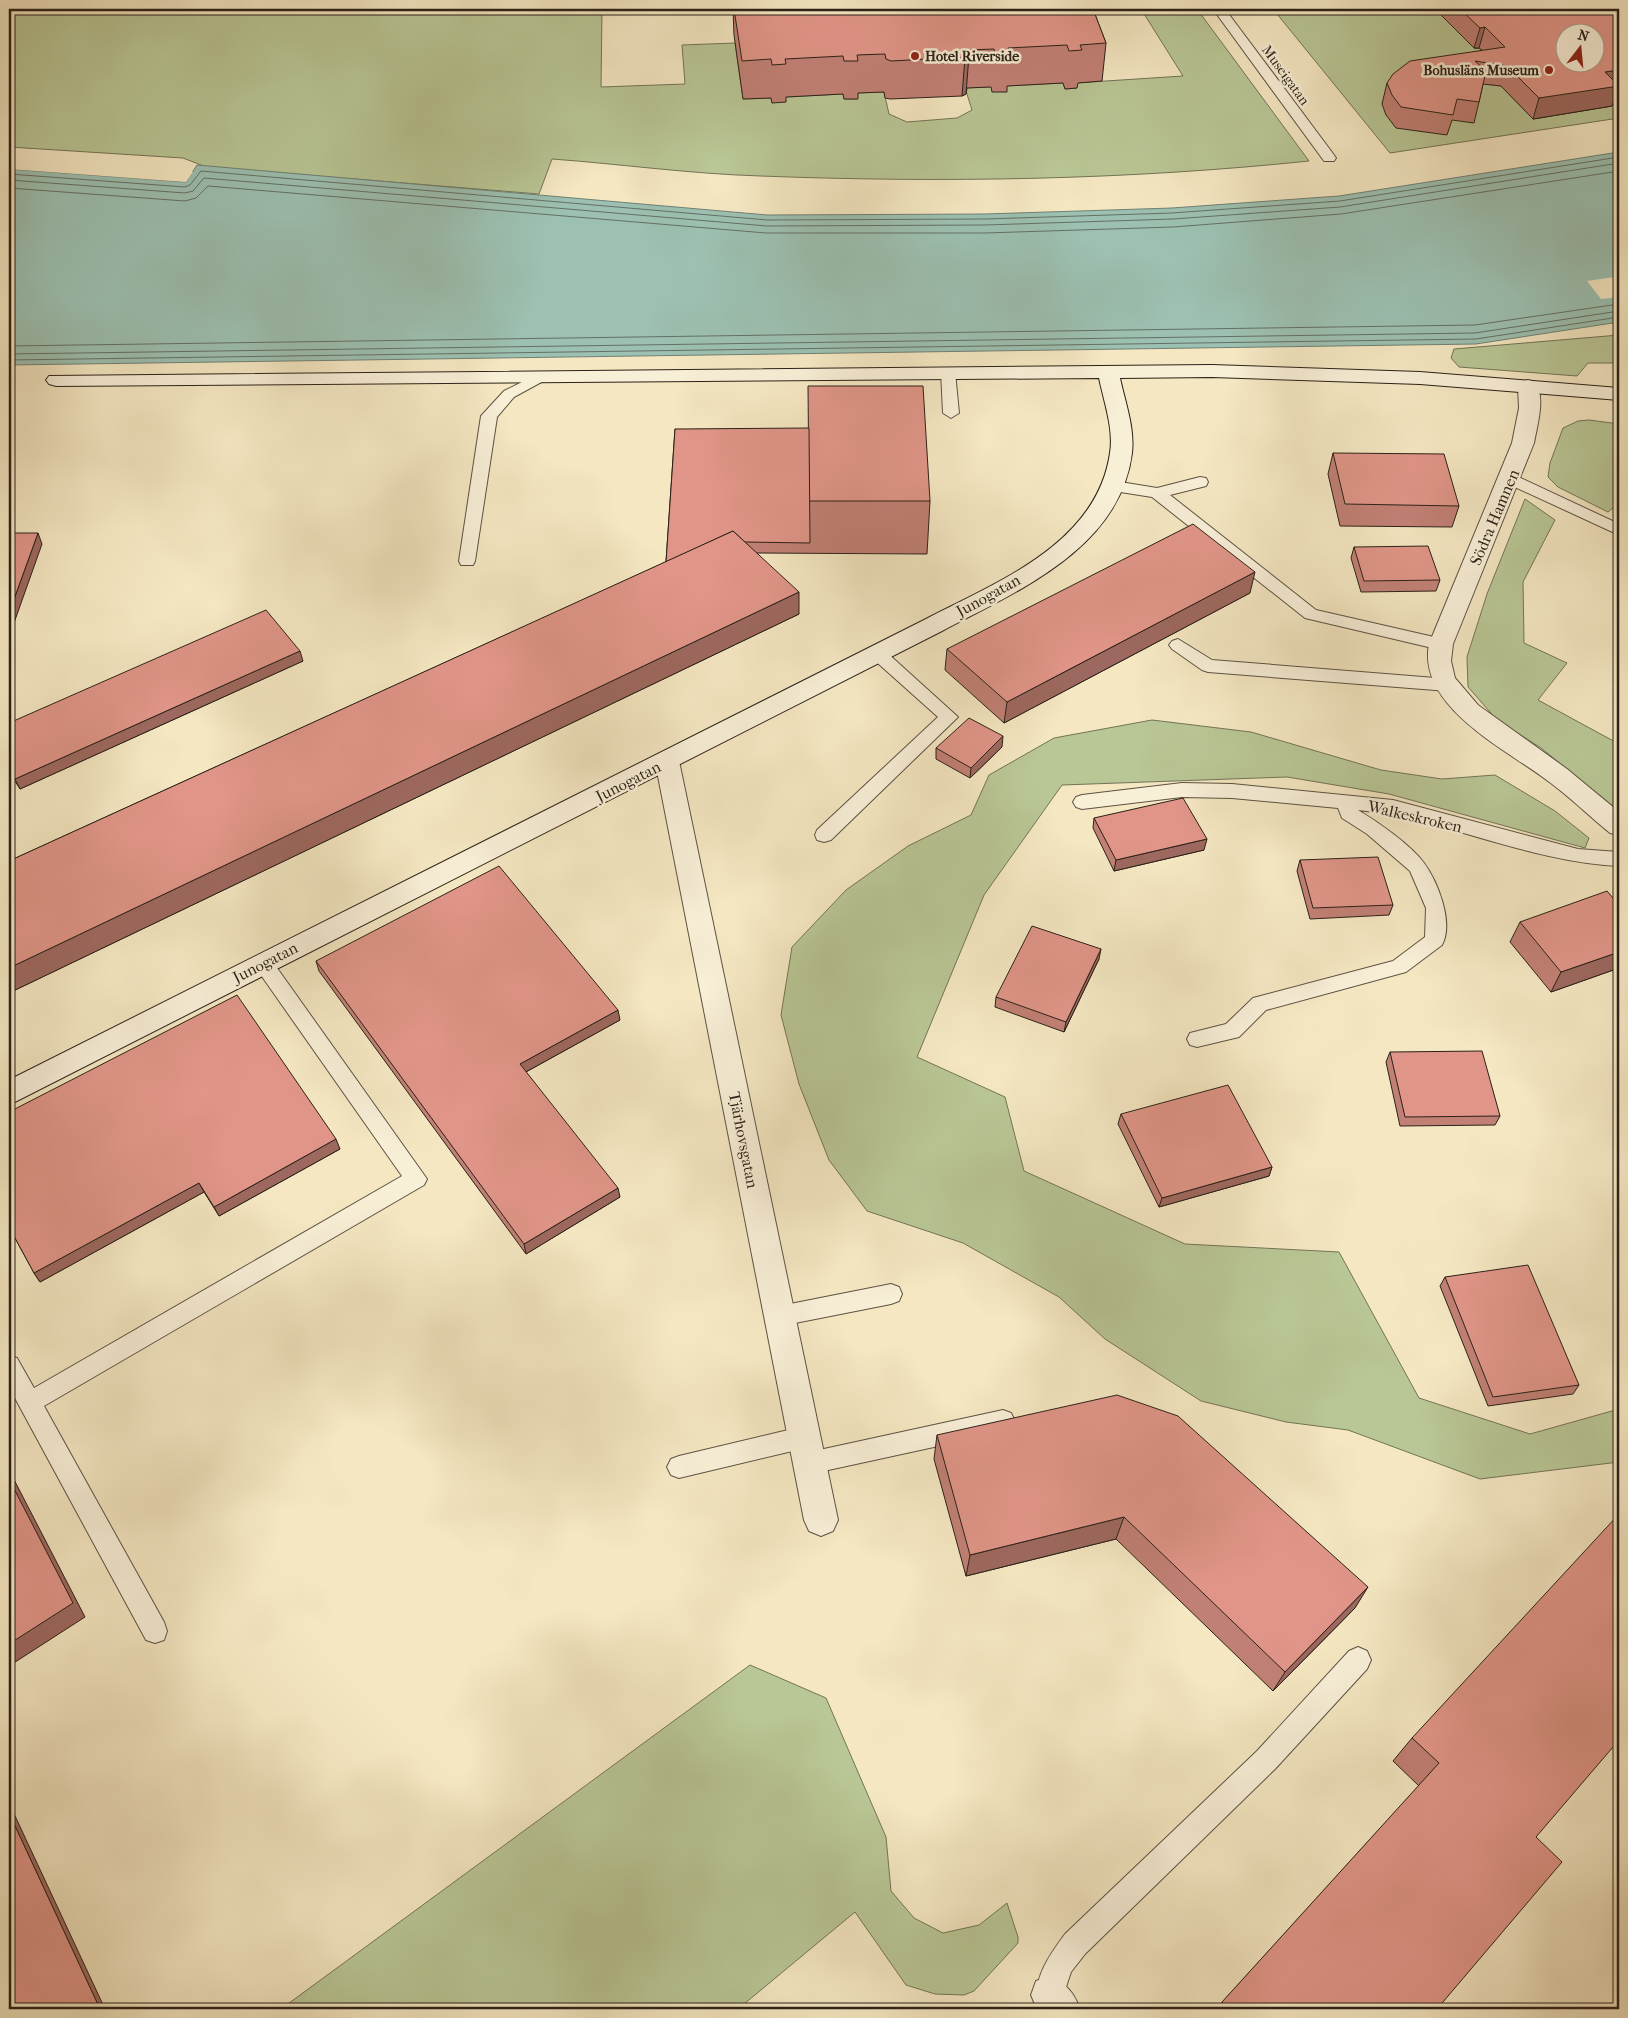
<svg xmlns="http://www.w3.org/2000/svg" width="1628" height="2018" font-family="'IM FELL French Canon',serif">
<rect width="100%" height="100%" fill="#f4e7c2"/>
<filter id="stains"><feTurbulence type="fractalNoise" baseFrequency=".004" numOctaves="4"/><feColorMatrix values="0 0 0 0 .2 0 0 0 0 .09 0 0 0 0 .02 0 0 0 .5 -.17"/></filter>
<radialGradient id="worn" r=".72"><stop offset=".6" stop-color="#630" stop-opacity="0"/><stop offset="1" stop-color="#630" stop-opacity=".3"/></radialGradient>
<!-- green -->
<g fill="#b9c695" stroke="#727456">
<path d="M9,9H602L601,87L685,84L682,45L735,43L743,99L771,98L772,103L786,97L843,94L844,99H857L856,93L884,92L889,114L907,122L957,118L972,110L965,88L1063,83L1065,89L1077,88L1075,83L1183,76L1141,9H1197L1309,161C1127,180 943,183 761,176C691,174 621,164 552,159L539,194L206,167L183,158L9,147Z"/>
<polygon points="1273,9 1435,9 1474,48 1479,48 1499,67 1404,82 1451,119 1469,82 1501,86 1533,119 1611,106 1612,91 1619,97 1619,118 1390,153"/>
<polygon points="1619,335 1619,363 1588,363 1577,376 1459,367 1451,358 1454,349"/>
<polygon points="1589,420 1619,424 1619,503 1608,512 1558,487 1548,477 1550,463 1563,428 1578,421"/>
<polygon points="1525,499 1555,520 1523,582 1524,643 1567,663 1538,700 1619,744 1619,811 1541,748 1497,720 1468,687 1467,657 1487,594"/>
<polygon points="1152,720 1251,732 1381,770 1442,779 1495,775 1555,811 1589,838 1585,848 1389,794 1287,777 1062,785 984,895 917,1057 1005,1097 1024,1171 1185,1244 1339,1252 1419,1398 1530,1434 1619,1409 1619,1462 1480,1479 1348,1430 1286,1422 1201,1401 1105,1339 1059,1297 963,1243 867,1211 829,1160 799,1084 781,1015 792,947 846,890 908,846 971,815 989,775 1054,738"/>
<polygon points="750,1665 826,1698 886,1837 891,1891 914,1918 943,1933 979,1925 1007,1903 1018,1937 1018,1943 974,1991 964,1995 935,1994 906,1985 855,1912 738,2009 281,2009"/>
</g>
<!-- water -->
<polygon fill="#9cc0b1" stroke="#6f8074" points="1619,152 1619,322 1476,344 9,365 9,169 186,182 197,165 767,215 985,214 1172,208 1339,196"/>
<!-- pier -->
<g fill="#f4e7c2">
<polygon points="9,167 185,180 190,171 193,172 186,182 9,169"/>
<polygon points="1614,277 1619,283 1619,296 1611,298 1601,299 1587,281"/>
</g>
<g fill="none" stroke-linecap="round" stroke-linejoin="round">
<!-- shore -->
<g stroke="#647064" stroke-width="1">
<polyline points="9,174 185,187 190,185 201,171 767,220 985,219 1172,213 1340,201 1619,157"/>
<polyline points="9,180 185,193 193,191 204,178 767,226 985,225 1173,219 1340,207 1619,163"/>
<polyline points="9,188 185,201 196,198 208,186 766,233 985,233 1173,227 1341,214 1619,171"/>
<polyline points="9,346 1475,325 1619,304"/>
<polyline points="9,354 1475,333 1619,311"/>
<polyline points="9,360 1476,339 1619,317"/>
</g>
<!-- lane casing -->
<g stroke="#5d5242" stroke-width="2">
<g id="lane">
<polygon points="1213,9 1225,9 1334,155 1336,158 1334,161 1324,161"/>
<polygon points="948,368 955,372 959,413 951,418 943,413 941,372"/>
<polygon points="542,372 549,376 547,379 514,397 497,417 475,561 473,565 461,565 459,561 481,416 504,391"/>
<polygon points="1510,473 1619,524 1619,535 1504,482 1502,478 1504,474"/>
<polygon points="1200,477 1206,478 1208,482 1206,486 1170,495 1316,610 1447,640 1450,644 1447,648 1441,650 1305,618 1152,497 1114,491 1108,490 1106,486 1108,482 1114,481 1157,488"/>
<polygon points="1178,639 1212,660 1448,679 1454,681 1457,685 1454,689 1448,691 1208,672 1202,670 1172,649 1169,645 1172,641"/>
<polygon points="878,648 884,650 958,717 831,840 824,842 817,840 815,835 817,830 938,717 872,658 869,654 872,650"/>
<path d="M1182,783L1232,784L1393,800L1578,849L1619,852V866C1530,862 1447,820 1358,810C1378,822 1411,845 1424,863C1438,882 1454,923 1442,945L1406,972L1266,1010L1239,1037L1197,1047L1190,1045L1187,1039L1190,1033L1226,1024L1253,998L1393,961L1425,937L1426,908L1410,871L1367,834L1342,818L1338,808L1232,798L1182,797L1082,809L1076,807L1073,802L1076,797L1082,795Z"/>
<polygon points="263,955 270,958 427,1179 424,1185 44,1406 164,1622 167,1631 164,1640 155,1643 146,1640 9,1387 9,1355 17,1358 34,1388 402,1176 256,968 253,963 256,958"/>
<polygon points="891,1284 899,1287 902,1294 899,1301 891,1304 780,1326 772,1323 769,1316 772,1309 780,1306"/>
<polygon points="1003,1410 1011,1413 1015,1421 1011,1429 1003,1432 810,1474 802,1471 798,1463 802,1455 810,1452"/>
<polygon points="805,1426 813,1429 817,1437 813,1445 805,1448 679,1478 671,1475 667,1467 671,1459 679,1456"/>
<path d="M1358,1647L1367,1651L1371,1660L1367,1669L1275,1769L1085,1954L1071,1972L1060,2005L1050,2009L1040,2005C1030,1981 1051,1953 1065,1934L1257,1751L1349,1651Z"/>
</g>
</g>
<!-- street casing -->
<g stroke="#5d5242" stroke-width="2">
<g id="street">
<path d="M1528,380L1535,382C1546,397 1537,426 1534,443L1453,644L1451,661L1455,678L1478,705L1567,769L1619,812V835L1610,833C1589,816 1570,797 1548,781C1506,749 1417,707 1429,644L1512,443L1519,408L1518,386L1521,382Z"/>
<polygon points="667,752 676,755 679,761 838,1520 833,1531 821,1536 809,1531 804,1520 655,761 658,755"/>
<path d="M1050,1976C1066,1983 1074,1993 1080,2009H1037L1031,1995L1036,1981Z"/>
</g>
</g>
<!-- secondary casing -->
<g stroke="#2b2118" stroke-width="2">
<path id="secondary" d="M1212,365L1420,372L1619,388V400L1420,384L1212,377L1120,378C1125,402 1135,428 1132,453C1120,549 1017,591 942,631L9,1105V1080L926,619C997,582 1097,544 1110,453C1114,429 1104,402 1099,378L56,386L49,384L46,380L49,376Z"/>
</g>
<!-- lane -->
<use href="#lane" fill="#f8efd7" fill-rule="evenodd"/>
<!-- street -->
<use href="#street" fill="#f8efd7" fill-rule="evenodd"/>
<!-- secondary -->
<use href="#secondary" fill="#f8efd7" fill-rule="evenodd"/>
</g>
<!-- wall -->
<g fill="#c18075" stroke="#2b2118">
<polygon points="733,9 1093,9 1106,43 1102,81 1078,83 1077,88 1065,89 1063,83 1007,86 1007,92 992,92 991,87 967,88 966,94 962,96 890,99 885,98 884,92 858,93 858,99 844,99 843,94 786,97 786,102 772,103 771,98 743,99 734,35"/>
<polygon points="1435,9 1619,9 1619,94 1616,94 1612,106 1533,119 1501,86 1483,84 1479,102 1474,123 1452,120 1447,135 1396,128 1386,115 1382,104 1387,83 1482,50 1479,48 1474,48"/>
<polygon points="675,429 930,501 927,554 757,553 799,614 9,993 9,861 666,562"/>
<polygon points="1333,453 1459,506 1452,527 1340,526 1328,474"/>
<polygon points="1354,547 1440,580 1436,591 1361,592 1351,558"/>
<polygon points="1250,593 1004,723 945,670 947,649"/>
<polygon points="303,661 20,789 9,772 9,723"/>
<polygon points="1002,747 970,778 936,759 936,748"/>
<polygon points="1094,818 1204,850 1114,871 1093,828"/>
<polygon points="1300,860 1393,905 1389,915 1310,919 1297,871"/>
<polygon points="1619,905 1619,968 1551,992 1510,942 1520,922"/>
<polygon points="1099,959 1064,1032 995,1007 996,997"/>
<polygon points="316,961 620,1020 526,1072 620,1197 526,1254 319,971"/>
<polygon points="1390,1052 1500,1116 1495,1125 1400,1126 1386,1062"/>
<polygon points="1121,1114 1272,1167 1269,1176 1159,1207 1118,1124"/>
<polygon points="340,1149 219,1216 204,1192 40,1282 34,1273 9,1227"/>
<polygon points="1445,1277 1579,1385 1573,1394 1488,1406 1440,1286"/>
<polygon points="937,1435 1355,1608 1273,1691 1116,1539 966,1576 934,1459"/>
<polygon points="1412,1738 1536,1837 1437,2009 1216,2009 1419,1786 1393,1761"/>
</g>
<!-- shaded-wall -->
<g fill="#9d685f" stroke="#2b2118">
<polygon points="1485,27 1479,48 1474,48 1480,28"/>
<polygon points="969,55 966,94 962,96 965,57"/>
<polygon points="1619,70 1614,86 1619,86 1619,85 1619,94 1616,94 1612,106 1533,119 1539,98 1605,72"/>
<polygon points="38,533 42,544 9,637 9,613"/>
<polygon points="1255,572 1250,593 1004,723 1007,702"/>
<polygon points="799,592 799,614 9,993 9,968"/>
<polygon points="300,651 303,661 20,789 15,779"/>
<polygon points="1003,736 1002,747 970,778 971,768"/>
<polygon points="1207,839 1204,850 1114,871 1116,860"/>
<polygon points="1101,949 1099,959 1064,1032 1066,1022"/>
<polygon points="1619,952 1619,968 1551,992 1561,972"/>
<polygon points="618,1010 620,1020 522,1074 520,1064"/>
<polygon points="336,1139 340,1149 219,1216 214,1207"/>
<polygon points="1272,1167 1269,1176 1159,1207 1162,1198"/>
<polygon points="199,1183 204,1192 40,1282 34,1273"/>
<polygon points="618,1188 620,1197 526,1254 524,1244"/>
<polygon points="9,1470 85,1617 9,1666"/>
<polygon points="1124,1517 1116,1539 966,1576 970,1555"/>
<polygon points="1368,1587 1355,1608 1273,1691 1285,1672"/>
<polygon points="9,1803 105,2009 100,2009 9,1813"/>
</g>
<!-- building -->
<g fill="#e09588" stroke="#2b2118" fill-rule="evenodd">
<polygon points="734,9 1093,9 1106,43 1080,45 1082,50 1069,51 1067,45 1008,48 1010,53 995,54 994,49 967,50 969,55 965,57 891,61 886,59 885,54 857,55 858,61 844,61 843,56 785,59 786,64 772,65 771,59 742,61"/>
<path d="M1460,9H1619V70L1605,72L1619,86L1539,98L1507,66L1475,61L1486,71L1479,102L1457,99L1453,115L1401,107L1392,95L1387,83L1393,74L1410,61L1505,47L1485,27L1480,28ZM1566,32H1596V62H1566Z"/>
<polygon points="808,386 923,386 930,501 809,501"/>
<polygon points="809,428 810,543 745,542 733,531 666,562 675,429"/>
<polygon points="1333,453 1444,454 1459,506 1345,504"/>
<polygon points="1193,524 1255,572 1007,702 947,649"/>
<polygon points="733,531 799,592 9,968 9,861"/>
<polygon points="9,533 38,533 9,613"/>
<polygon points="1428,546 1440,580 1364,581 1354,547"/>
<polygon points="266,610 300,651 15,779 9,769 9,723"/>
<polygon points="969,718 1003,736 971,768 936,748"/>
<polygon points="1183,798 1207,839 1116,860 1094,818"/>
<polygon points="1378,857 1393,905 1313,908 1300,860"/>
<polygon points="499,866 618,1010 520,1064 618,1188 524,1244 316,961"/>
<polygon points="1607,891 1619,905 1619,952 1561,972 1520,922"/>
<polygon points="1032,926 1101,949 1066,1022 996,997"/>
<polygon points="237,995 336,1139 214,1207 199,1183 34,1273 9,1227 9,1112"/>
<polygon points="1482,1051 1500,1116 1405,1117 1390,1052"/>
<polygon points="1228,1085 1272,1167 1162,1198 1121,1114"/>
<polygon points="1528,1265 1579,1385 1493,1397 1445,1277"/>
<polygon points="1117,1395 1178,1416 1368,1587 1285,1672 1124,1517 970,1555 937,1435"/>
<polygon points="9,1479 73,1603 9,1644"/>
<polygon points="1619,1514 1619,1740 1536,1837 1562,1862 1437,2009 1229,2009 1222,2002 1439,1763 1412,1738"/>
<polygon points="9,1813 100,2009 9,2009"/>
</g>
<!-- markers -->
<g fill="#8f2418" stroke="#f8efd7" stroke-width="2">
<circle cx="915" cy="56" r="5"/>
<circle cx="1549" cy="70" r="5"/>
</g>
<g text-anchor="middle" stroke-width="5" stroke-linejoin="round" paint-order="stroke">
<!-- far-poi labels -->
<g font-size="14" font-weight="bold" fill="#2b2118" stroke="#f8efd7" text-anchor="start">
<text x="925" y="61">Hotel Riverside</text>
<text x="1539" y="75" text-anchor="end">Bohusläns Museum</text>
</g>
<!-- far-street labels -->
<g font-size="14" fill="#2b2118" stroke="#f8efd7">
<text transform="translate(1286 75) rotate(54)" y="5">Museigatan</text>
</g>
<!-- street labels -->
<g font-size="16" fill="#2b2118" stroke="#f8efd7">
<text transform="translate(1494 517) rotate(-67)" y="6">Södra Hamnen</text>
<text transform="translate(988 595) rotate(-29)" y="6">Junogatan</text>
<text transform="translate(628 781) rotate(-27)" y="6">Junogatan</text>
<text transform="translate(1415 816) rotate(13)" y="6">Walkeskroken</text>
<text transform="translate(265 962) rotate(-27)" y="6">Junogatan</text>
<text transform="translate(744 1140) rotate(79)" y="6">Tjärhovsgatan</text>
</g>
</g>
<!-- margin -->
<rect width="1628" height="2018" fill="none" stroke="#f4e7c2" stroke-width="30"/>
<rect x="10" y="10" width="1608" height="1998" fill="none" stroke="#2b2118" stroke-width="2.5"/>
<rect x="15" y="15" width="1598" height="1988" fill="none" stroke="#2b2118"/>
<!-- north arrow -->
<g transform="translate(1580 48) rotate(16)"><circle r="24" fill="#f8efd7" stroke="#a69d8b"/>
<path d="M0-4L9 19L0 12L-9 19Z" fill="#8f2418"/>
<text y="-8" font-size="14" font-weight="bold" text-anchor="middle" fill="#2b2118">N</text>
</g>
<rect width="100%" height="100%" filter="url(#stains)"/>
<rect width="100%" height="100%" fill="url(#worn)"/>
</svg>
